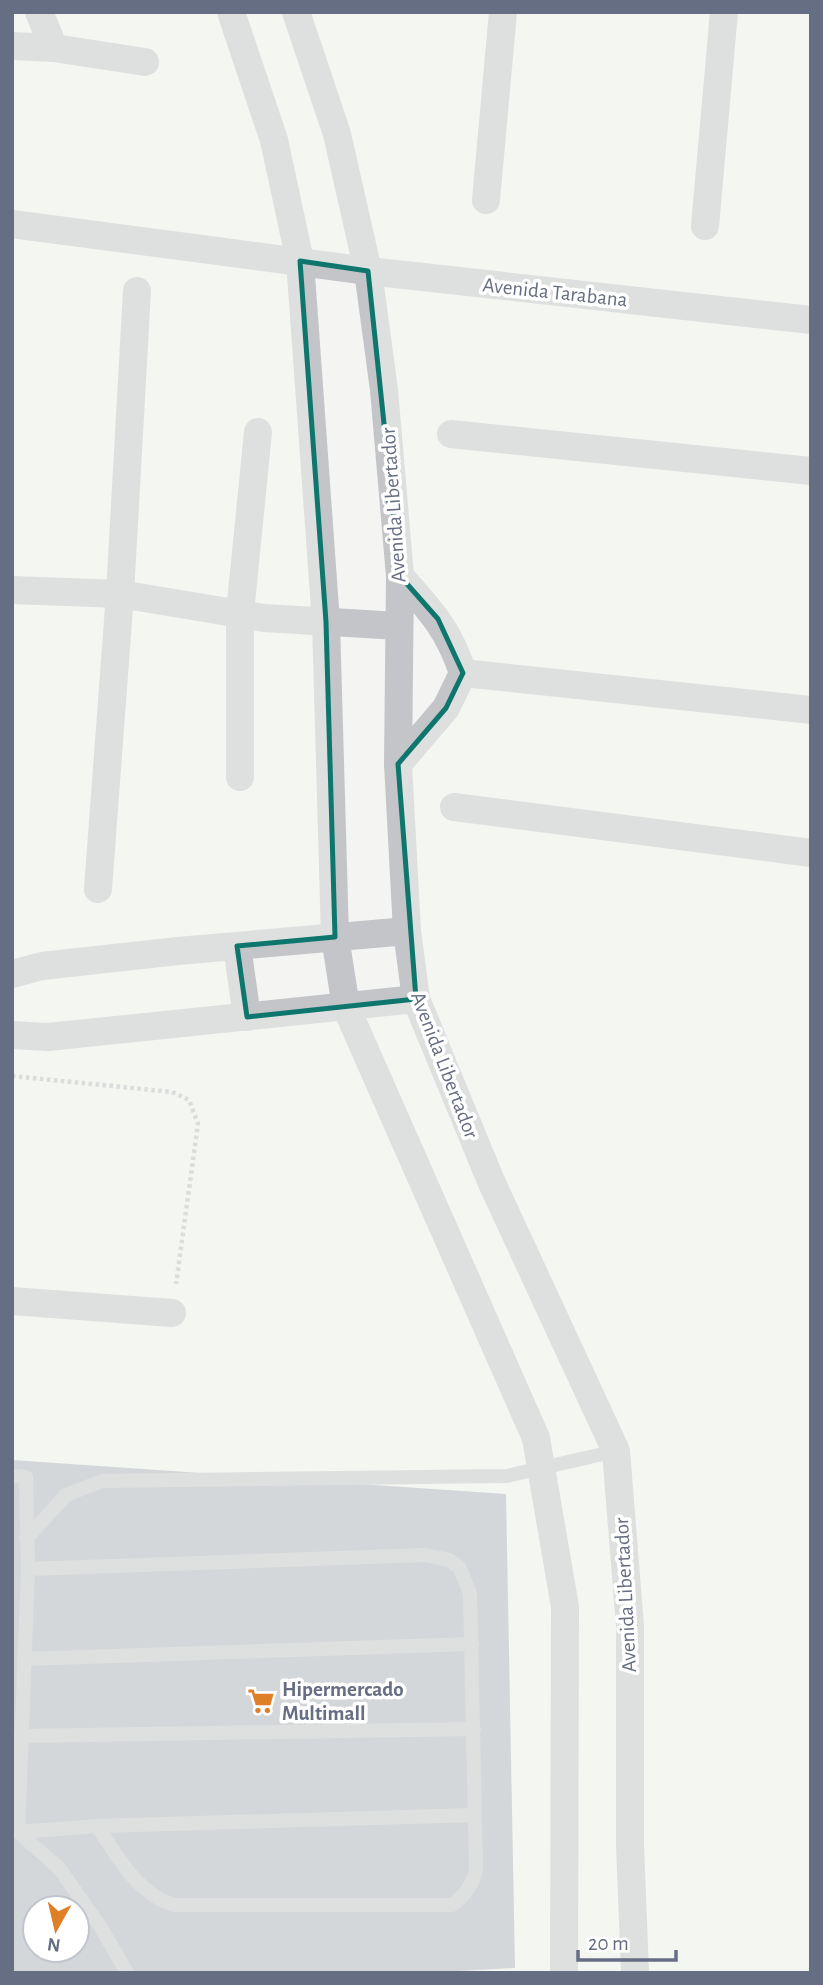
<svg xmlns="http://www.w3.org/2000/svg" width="823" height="1985" font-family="'Alegreya Sans',sans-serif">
<rect width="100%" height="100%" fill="#f4f5f2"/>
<!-- building -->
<path fill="#aeb2ba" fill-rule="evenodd" d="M12,1460L506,1494L515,1968L422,1973H12ZM35,1908H77V1950H35Z"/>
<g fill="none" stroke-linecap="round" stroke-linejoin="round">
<!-- path -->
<polyline stroke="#bcbdc0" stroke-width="4.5" stroke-dasharray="3.5 3.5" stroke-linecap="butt" points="12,1076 172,1092 189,1100 198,1124 176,1284"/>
<!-- lane -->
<g stroke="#c3c5c9" stroke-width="14">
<path d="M12,1476L26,1477L28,1569L18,1832L97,1826C117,1855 138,1896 175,1905H452C465,1896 473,1885 476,1869L470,1593L459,1567L449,1560L426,1555L28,1569"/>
<polyline points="26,1539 66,1495 102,1481 507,1476 616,1451"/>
<polyline points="24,1659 472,1644"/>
<polyline points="21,1736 474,1729"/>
<polyline points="97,1826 475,1815"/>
<polyline points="14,1831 18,1832 59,1868 102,1929 127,1973"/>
</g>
<!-- street -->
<g stroke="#c3c5c9" stroke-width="28">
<polyline points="231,12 274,140 300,261 326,622 335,937 346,1007 536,1438 565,1607 564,1973"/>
<polyline points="296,12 337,134 368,271 384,390 400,576 398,764 407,931 416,999 491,1181 616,1451 630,1626 630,1844 635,1973"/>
<polyline points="12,46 54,48 39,12"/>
<polyline points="54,48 145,62"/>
<polyline points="486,200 503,12"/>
<polyline points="12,224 368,271 811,320"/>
<polyline points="705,226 724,12"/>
<polyline points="451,434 811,471"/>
<polyline points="12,590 120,594 264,618 399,626"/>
<polyline points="463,673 811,710"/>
<path d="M398,764L446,708L463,673C448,628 430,610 400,576"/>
<polyline points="240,777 240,613 258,432"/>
<polyline points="454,807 811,853"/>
<polyline points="98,889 120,594 137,291"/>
<polyline points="237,946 247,1017"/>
<polyline points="12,974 42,966 178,951 407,931"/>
<polyline points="12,1035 48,1037 416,999"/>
<polyline points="12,1301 172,1313"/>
</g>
</g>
<!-- marked area -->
<path d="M0 0H823V1985H0ZM300,261L368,271L400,576L438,619L463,673L446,708L398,764L416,999L247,1017L237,946L335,937L326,622Z" fill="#f4f5f2" fill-opacity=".55" fill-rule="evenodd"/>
<path fill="none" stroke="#0f766e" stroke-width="5" stroke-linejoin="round" d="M300,261L368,271L400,576L438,619L463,673L446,708L398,764L416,999L247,1017L237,946L335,937L326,622Z"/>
<!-- icons -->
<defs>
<g id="supermarket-bare" transform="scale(2.1)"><path d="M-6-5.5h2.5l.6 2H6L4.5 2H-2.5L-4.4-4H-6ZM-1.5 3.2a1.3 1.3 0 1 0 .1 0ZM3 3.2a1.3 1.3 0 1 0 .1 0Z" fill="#df8028" stroke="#fff" stroke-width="2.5" paint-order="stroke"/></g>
</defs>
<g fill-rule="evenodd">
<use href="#supermarket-bare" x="261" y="1701"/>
</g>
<g text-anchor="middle" stroke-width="7" stroke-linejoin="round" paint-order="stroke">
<!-- street labels -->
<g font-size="21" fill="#656e82" stroke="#fff">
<text transform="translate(555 292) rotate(6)" y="7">Avenida Tarabana</text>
<text transform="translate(393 505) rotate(-94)" y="7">Avenida Libertador</text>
<text transform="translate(445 1065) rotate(69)" y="7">Avenida Libertador</text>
<text transform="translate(625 1595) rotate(-93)" y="7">Avenida Libertador</text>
</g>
<!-- poi labels -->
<g font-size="21" font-weight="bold" fill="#656e82" stroke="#fff" text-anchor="start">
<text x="282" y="1696">Hipermercado<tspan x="282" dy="24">Multimall</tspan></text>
</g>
</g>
<!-- border -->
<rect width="823" height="1985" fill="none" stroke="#656e82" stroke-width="28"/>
<!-- north arrow -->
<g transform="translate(56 1929) rotate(188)"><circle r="33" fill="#ffffff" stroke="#c1c5cd" stroke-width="2"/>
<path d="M0-5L12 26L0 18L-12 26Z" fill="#df8028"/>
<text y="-10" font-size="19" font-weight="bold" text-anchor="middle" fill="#656e82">N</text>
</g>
<!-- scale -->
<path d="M578 1950v10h98v-10" fill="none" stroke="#656e82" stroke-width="3.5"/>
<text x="588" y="1950" font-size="21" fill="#656e82" stroke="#ffffff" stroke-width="5" paint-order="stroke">20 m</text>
</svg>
